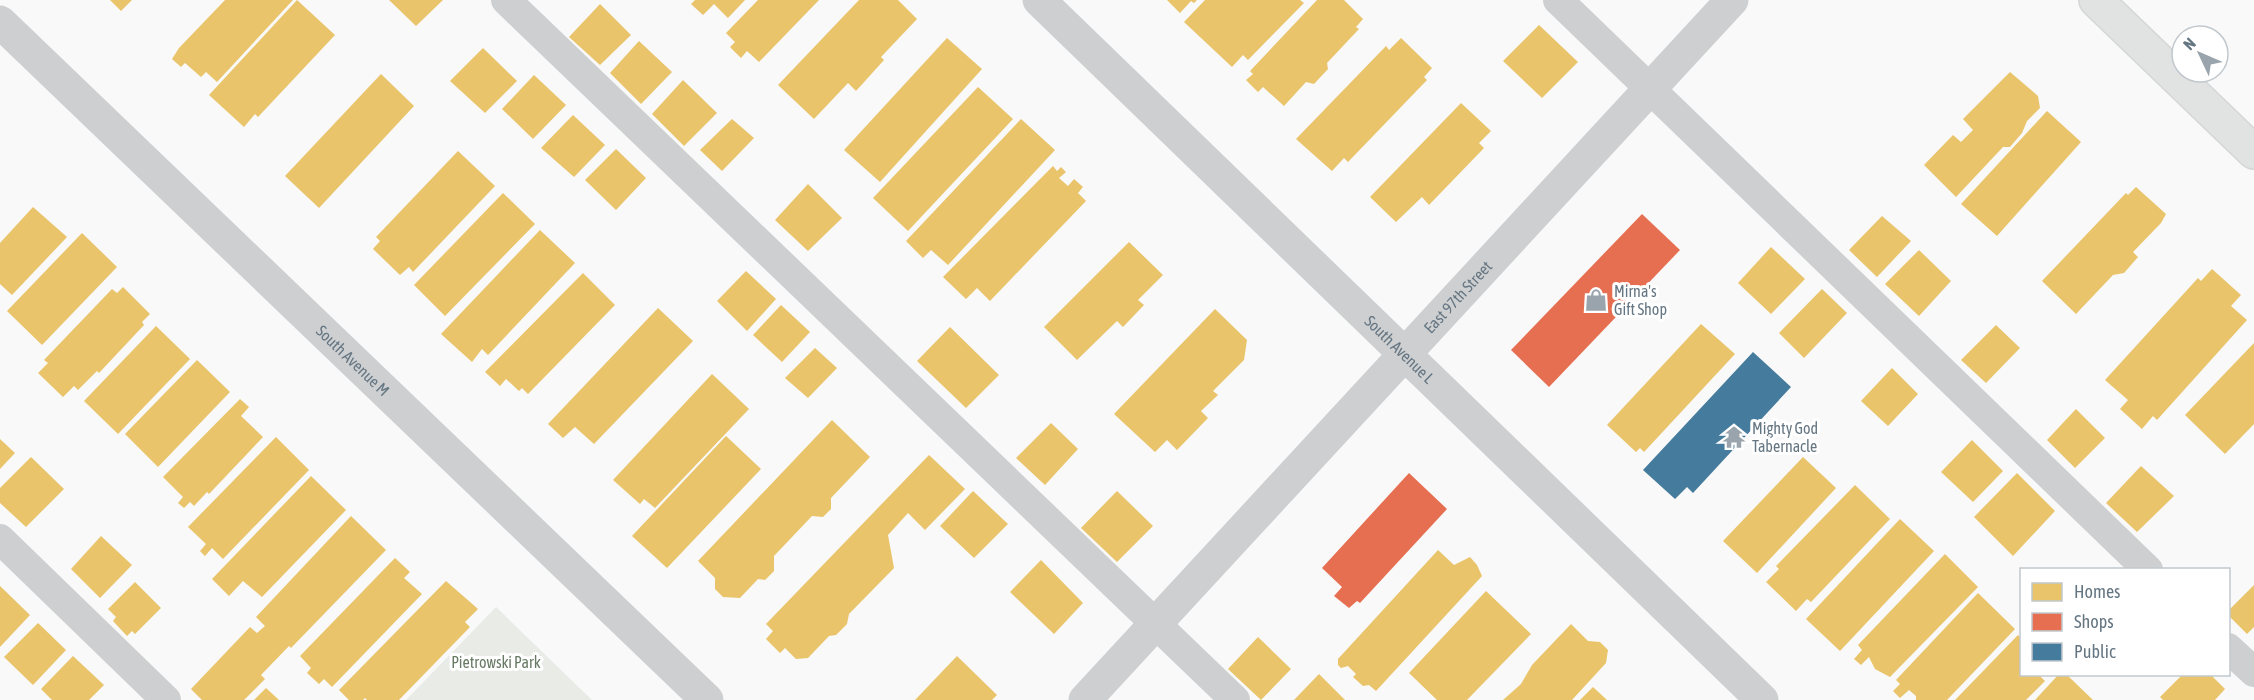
<svg xmlns="http://www.w3.org/2000/svg" width="2254" height="700" font-family="'Asap Condensed',sans-serif">
<rect width="100%" height="100%" fill="#f9f9f9"/>
<!-- green -->
<polygon fill="#e8ebe6" points="496,607 592,700 406,700"/>
<!-- homes -->
<g fill="#e9c46a">
<polygon points="110,0 132,0 121,11"/>
<polygon points="225,0 293,0 217,82 206,72 201,77 185,63 181,67 172,59 179,48"/>
<polygon points="297,0 335,35 258,117 255,114 244,127 209,95"/>
<polygon points="389,0 443,0 416,26"/>
<polygon points="695,0 745,0 728,18 714,4 703,15 691,4"/>
<polygon points="758,0 819,0 759,62 747,51 741,58 730,47 735,42 726,33"/>
<polygon points="859,0 898,0 917,19 881,57 884,60 856,91 848,83 814,119 778,85"/>
<polygon points="1167,0 1197,0 1194,3 1191,1 1180,13"/>
<polygon points="1205,0 1300,0 1304,3 1248,60 1243,55 1232,67 1184,22"/>
<polygon points="1317,0 1344,0 1363,19 1356,27 1359,29 1327,63 1328,69 1314,84 1306,82 1284,106 1263,87 1258,92 1246,80 1253,74 1250,71"/>
<polygon points="600,4 631,35 600,65 569,37"/>
<polygon points="1539,25 1578,62 1542,98 1503,61"/>
<polygon points="947,38 982,69 880,182 844,150"/>
<polygon points="1401,38 1432,68 1424,77 1427,80 1348,162 1344,158 1332,171 1296,139 1386,46 1389,50"/>
<polygon points="639,41 672,72 641,104 610,73"/>
<polygon points="483,48 517,81 485,113 450,81"/>
<polygon points="2010,72 2038,96 2040,108 2027,121 2022,133 2010,147 2003,147 1956,197 1924,165 1953,135 1961,142 1973,130 1963,119"/>
<polygon points="381,74 414,106 319,208 285,176"/>
<polygon points="534,75 566,105 533,139 502,109"/>
<polygon points="683,80 717,113 684,146 652,114"/>
<polygon points="978,87 1013,119 908,231 873,198"/>
<polygon points="1461,103 1491,131 1479,143 1484,148 1429,205 1422,197 1396,222 1370,197"/>
<polygon points="2047,111 2081,142 1997,236 1961,204"/>
<polygon points="573,115 605,145 574,177 541,148"/>
<polygon points="732,119 754,138 722,171 700,150"/>
<polygon points="1021,119 1055,150 948,265 931,250 923,258 906,241"/>
<polygon points="616,149 646,178 616,210 585,180"/>
<polygon points="458,151 495,186 413,272 409,267 400,275 373,249 380,241 376,237"/>
<polygon points="1053,166 1057,171 1061,167 1066,172 1059,178 1068,186 1074,179 1083,187 1078,193 1086,201 990,301 977,288 966,299 943,277"/>
<polygon points="808,184 842,218 808,251 775,220"/>
<polygon points="2136,187 2166,214 2161,223 2133,252 2138,257 2124,273 2113,275 2076,314 2042,281 2126,193 2128,195"/>
<polygon points="503,193 535,224 445,316 414,285"/>
<polygon points="33,207 67,237 12,295 0,284 0,243"/>
<polygon points="1882,216 1911,241 1877,277 1849,250"/>
<polygon points="540,230 575,263 488,355 482,349 472,362 441,334"/>
<polygon points="82,233 117,267 42,345 7,311"/>
<polygon points="1129,242 1163,275 1138,300 1144,305 1123,327 1117,321 1077,360 1044,327"/>
<polygon points="1771,247 1805,279 1771,314 1738,283"/>
<polygon points="1919,250 1951,281 1919,316 1885,284"/>
<polygon points="2212,269 2241,295 2231,306 2247,320 2157,420 2153,416 2142,429 2120,409 2128,400 2105,380 2198,278 2201,281"/>
<polygon points="746,271 776,299 747,331 717,301"/>
<polygon points="583,273 615,305 528,394 522,388 519,391 506,379 500,386 485,372"/>
<polygon points="123,287 150,314 142,322 144,325 99,373 97,371 78,390 74,386 63,397 38,373 48,363 44,360 112,289 117,293"/>
<polygon points="1822,289 1847,313 1804,358 1779,333"/>
<polygon points="781,305 810,332 782,362 753,335"/>
<polygon points="658,308 693,341 594,444 575,427 563,438 548,424"/>
<polygon points="1215,309 1247,340 1244,360 1213,391 1218,395 1201,411 1208,418 1177,450 1167,440 1155,452 1114,414"/>
<polygon points="1701,324 1735,354 1644,452 1640,448 1636,452 1607,425"/>
<polygon points="1996,325 2020,348 1986,383 1961,360"/>
<polygon points="156,326 190,359 118,434 84,401"/>
<polygon points="950,327 999,375 966,408 917,361"/>
<polygon points="2254,343 2254,424 2225,454 2185,415"/>
<polygon points="815,348 837,368 808,398 785,378"/>
<polygon points="197,360 230,392 158,467 125,434"/>
<polygon points="1892,368 1918,394 1888,426 1861,401"/>
<polygon points="712,374 749,409 655,508 644,499 640,504 613,480"/>
<polygon points="240,399 249,407 241,416 263,437 209,494 207,492 194,506 190,502 184,508 178,503 183,497 163,477"/>
<polygon points="2076,409 2105,438 2075,468 2047,440"/>
<polygon points="832,420 870,457 831,498 831,509 823,517 812,516 774,556 774,571 765,580 758,579 740,598 723,597 715,589 715,578 698,561"/>
<polygon points="1051,423 1078,449 1045,485 1016,458"/>
<polygon points="726,436 761,469 667,568 632,536"/>
<polygon points="276,437 309,470 223,559 212,548 205,556 200,551 206,544 188,527"/>
<polygon points="0,439 15,453 0,469"/>
<polygon points="1972,440 2003,471 1973,502 1941,472"/>
<polygon points="929,455 965,489 925,530 908,513 888,535 894,568 849,614 847,624 836,635 829,636 808,658 796,659 785,648 780,653 766,639 773,631 766,624"/>
<polygon points="31,457 64,489 26,527 0,503 0,488"/>
<polygon points="1803,457 1836,488 1757,573 1723,541"/>
<polygon points="2141,466 2174,496 2137,532 2106,503"/>
<polygon points="2017,473 2055,511 2013,556 1974,517"/>
<polygon points="311,476 346,510 262,597 243,581 229,596 212,579"/>
<polygon points="1855,485 1890,519 1811,602 1807,599 1796,611 1766,582 1779,569 1776,566"/>
<polygon points="973,491 1008,524 974,558 940,526"/>
<polygon points="1117,491 1153,526 1117,562 1081,528"/>
<polygon points="351,516 386,550 291,648 289,646 261,675 265,679 244,700 202,700 191,689 250,627 257,633 265,626 256,617"/>
<polygon points="1900,519 1934,551 1840,651 1806,619"/>
<polygon points="101,536 132,565 100,598 71,569"/>
<polygon points="1438,550 1454,565 1470,557 1477,565 1482,576 1376,691 1369,685 1363,686 1353,677 1356,674 1348,666 1341,668 1338,665 1338,659"/>
<polygon points="1945,554 1978,587 1890,677 1875,669 1869,657 1861,665 1854,659 1862,650 1858,645"/>
<polygon points="395,558 410,572 404,578 422,594 332,687 324,679 319,684 307,673 311,668 300,656"/>
<polygon points="1041,560 1083,603 1054,634 1010,592"/>
<polygon points="446,581 478,609 465,622 470,627 399,700 367,700 365,698 363,700 349,700 339,690"/>
<polygon points="135,582 161,608 135,634 132,631 127,636 113,621 116,617 108,609"/>
<polygon points="2254,585 2254,627 2247,634 2228,615 2228,611"/>
<polygon points="0,586 30,615 0,647"/>
<polygon points="1486,591 1531,634 1467,700 1437,700 1409,673"/>
<polygon points="1978,593 2015,629 1947,700 1916,700 1916,696 1909,690 1900,698 1893,691 1900,684 1896,680"/>
<polygon points="38,623 66,650 33,685 4,657"/>
<polygon points="1571,624 1588,641 1600,642 1608,650 1606,663 1572,700 1503,700 1521,684 1532,665"/>
<polygon points="2018,635 2022,639 2022,674 2042,674 2040,676 2045,681 2026,700 1955,700"/>
<polygon points="1258,637 1291,669 1261,700 1228,669"/>
<polygon points="73,656 104,685 89,700 52,700 41,689"/>
<polygon points="957,656 997,695 992,700 915,700"/>
<polygon points="1319,674 1345,700 1294,700"/>
<polygon points="2059,674 2066,674 2093,700 2035,700"/>
<polygon points="2183,674 2210,674 2225,689 2215,700 2163,700 2160,697"/>
<polygon points="1593,687 1607,700 1580,700"/>
<polygon points="266,688 279,700 254,700"/>
</g>
<!-- shops -->
<g fill="#e76f51">
<polygon points="1642,214 1680,250 1549,387 1511,350"/>
<polygon points="1409,473 1447,509 1360,603 1357,601 1349,608 1334,596 1342,587 1322,568"/>
</g>
<!-- public -->
<polygon fill="#457b9d" points="1753,352 1791,387 1693,493 1687,487 1675,499 1643,470"/>
<g fill="none" stroke-linecap="round" stroke-linejoin="round">
<!-- primary casing -->
<g stroke="#d5d6d7" stroke-width="36">
<polyline id="primary" points="2096,0 2254,152"/>
</g>
<!-- service -->
<g stroke="#cecfd0" stroke-width="30">
<polyline points="506,0 1235,700"/>
<polyline points="1558,0 2148,570"/>
<polyline points="0,539 166,700"/>
<polyline points="2228,648 2254,672"/>
</g>
<!-- minor -->
<g stroke="#cecfd0" stroke-width="33">
<path id="s1" d="M0,22L707,700"/>
<path id="s2" d="M1085,700L1732,0"/>
</g>
<!-- tertiary -->
<path stroke="#cecfd0" stroke-width="33" id="s3" d="M1039,0L1762,700"/>
<!-- primary -->
<use href="#primary" stroke="#e1e2e2" stroke-width="33"/>
</g>
<!-- icons -->
<defs>
<g id="shop-bare" transform="scale(1.8)"><path d="M-5-2.5h2.3a2.7 3.5 0 0 1 5.4 0H5L5.5 6h-11ZM-1.5-2.5h3a1.5 2.3 0 0 0-3 0Z" fill="#99a4ac" stroke="#fff" stroke-width="2.5" paint-order="stroke"/></g>
<g id="temple-bare" transform="scale(1.8)"><path d="M0-6L5-2H3V0L6.5 2.5H4V6H1.5V3h-3V6H-4V2.5H-6.5L-3 0V-2H-5Z" fill="#99a4ac" stroke="#fff" stroke-width="2.5" paint-order="stroke"/></g>
</defs>
<g fill-rule="evenodd">
<use href="#shop-bare" x="1596" y="300"/>
<use href="#temple-bare" x="1734" y="437"/>
</g>
<g text-anchor="middle" stroke-width="6" stroke-linejoin="round" paint-order="stroke">
<!-- poi labels -->
<g font-size="16" fill="#657683" stroke="#fff" text-anchor="start">
<text x="1614" y="297">Mirna's<tspan x="1614" dy="18">Gift Shop</tspan></text>
<text x="1752" y="434">Mighty God<tspan x="1752" dy="18">Tabernacle</tspan></text>
</g>
<!-- street labels -->
<g font-size="16" fill="#657683" stroke="#fff">
<text dy="6" stroke="none"><textPath href="#s2" startOffset="549">East 97th Street</textPath></text>
<text dy="6" stroke="none"><textPath href="#s3" startOffset="502">South Avenue L</textPath></text>
<text dy="6" stroke="none"><textPath href="#s1" startOffset="489">South Avenue M</textPath></text>
</g>
<!-- park labels -->
<g font-size="16" fill="#687a64" stroke="#fff">
<text x="496" y="668">Pietrowski Park</text>
</g>
</g>
<!-- legend -->
<rect x="2020" y="568" width="210" height="108" fill="#ffffff" stroke="#c1c8cd" stroke-width="1.5"/>
<rect x="2032" y="583" width="30" height="18" fill="#e9c46a" stroke="#c1c8cd" stroke-width="1.5"/>
<text x="2074" y="598" font-size="18" fill="#657683">Homes</text>
<rect x="2032" y="613" width="30" height="18" fill="#e76f51" stroke="#c1c8cd" stroke-width="1.5"/>
<text x="2074" y="628" font-size="18" fill="#657683">Shops</text>
<rect x="2032" y="643" width="30" height="18" fill="#457b9d" stroke="#c1c8cd" stroke-width="1.5"/>
<text x="2074" y="658" font-size="18" fill="#657683">Public</text>
<!-- north arrow -->
<g transform="translate(2200 54) rotate(314)"><circle r="28" fill="#ffffff" stroke="#c1c8cd" stroke-width="1.5"/>
<path d="M0-4.5L10 22L0 15L-10 22Z" fill="#99a4ac"/>
<text y="-9" font-size="16" font-weight="bold" text-anchor="middle" fill="#657683">N</text>
</g>
</svg>
